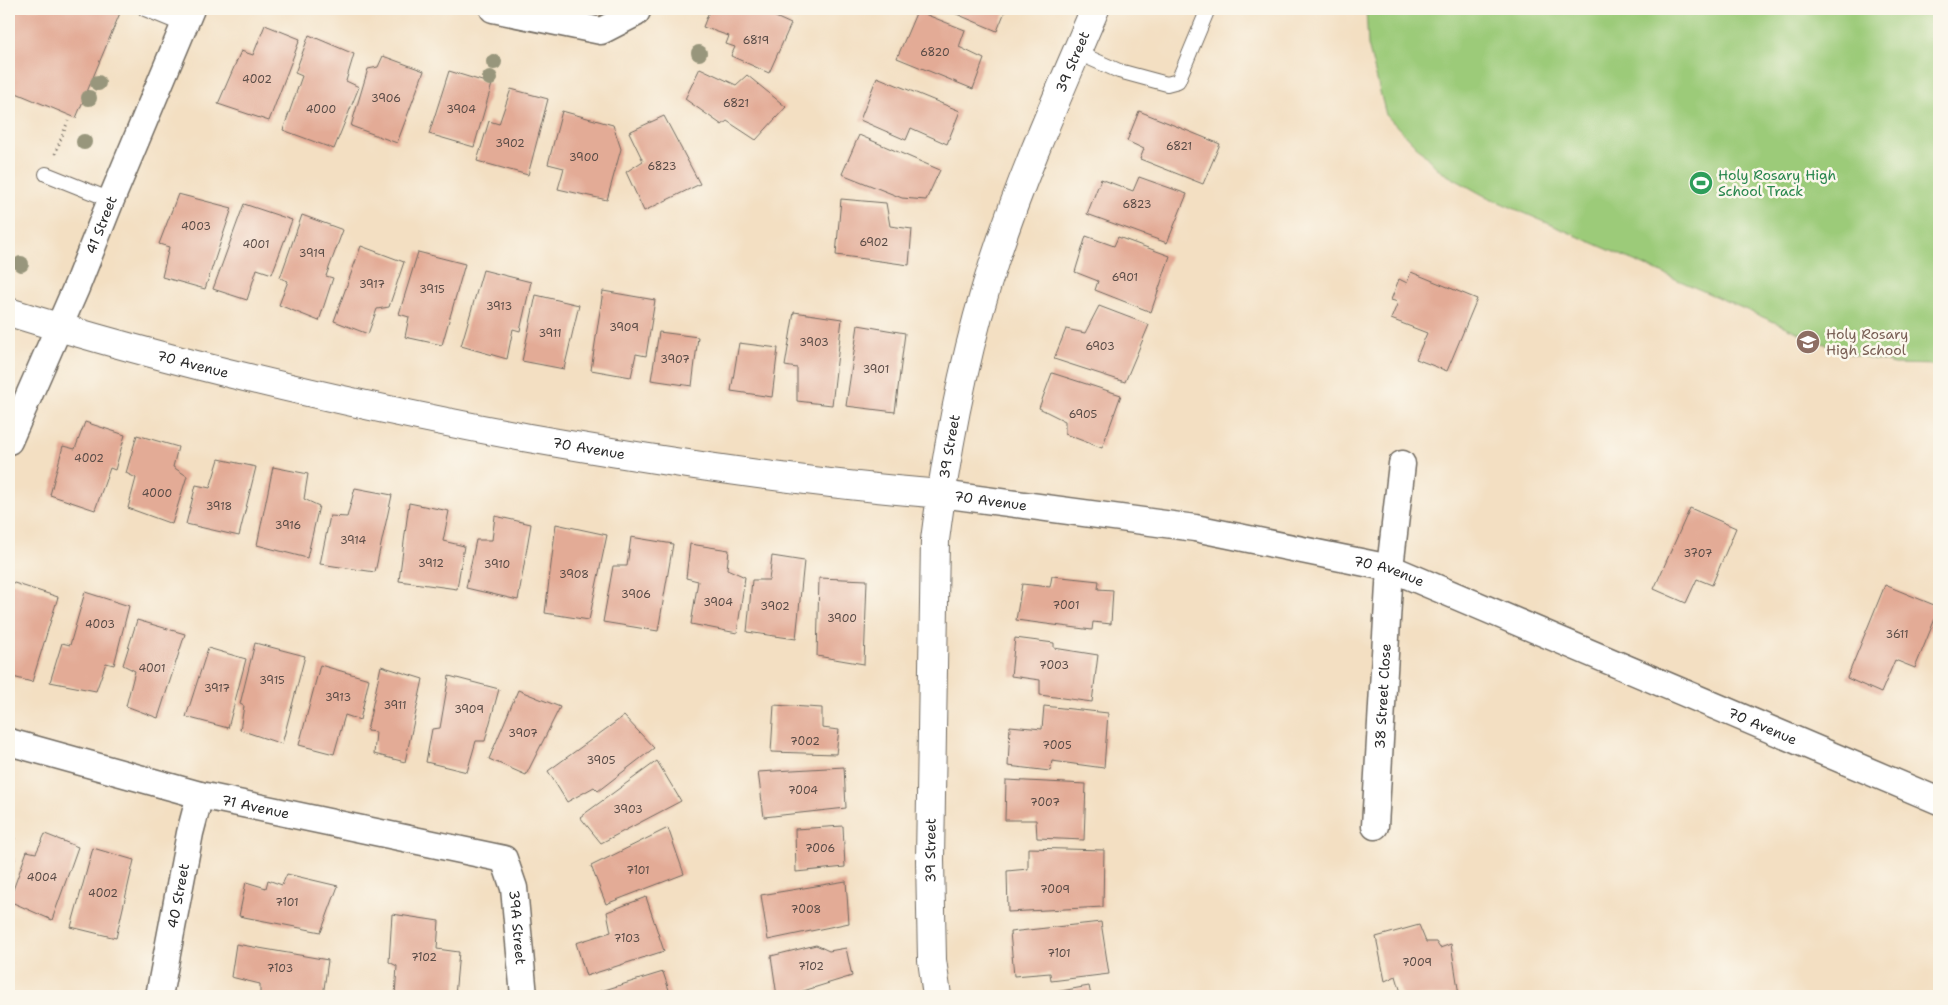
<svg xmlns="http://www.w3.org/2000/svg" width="1948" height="1005" font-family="'Shantell Sans',sans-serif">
<rect width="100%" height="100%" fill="#fbf7ec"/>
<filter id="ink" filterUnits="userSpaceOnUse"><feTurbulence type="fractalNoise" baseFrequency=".02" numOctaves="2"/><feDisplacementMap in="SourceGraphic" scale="10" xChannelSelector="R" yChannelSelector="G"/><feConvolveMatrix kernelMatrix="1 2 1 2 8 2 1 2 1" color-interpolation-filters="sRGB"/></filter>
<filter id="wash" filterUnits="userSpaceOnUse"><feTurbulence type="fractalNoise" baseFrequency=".0096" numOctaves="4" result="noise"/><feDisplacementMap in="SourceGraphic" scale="20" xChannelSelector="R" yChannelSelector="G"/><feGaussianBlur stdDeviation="1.12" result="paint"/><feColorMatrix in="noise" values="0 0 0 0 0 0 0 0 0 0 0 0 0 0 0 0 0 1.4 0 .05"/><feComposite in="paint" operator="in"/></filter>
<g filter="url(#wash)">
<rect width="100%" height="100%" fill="#f3dfc2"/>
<!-- green -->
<polygon fill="#9ccb79" stroke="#647b52" points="1366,9 1939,9 1939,365 1895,364 1843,352 1483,195 1440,171 1386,115 1368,45"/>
<g id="blocks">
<!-- building -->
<g fill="#e3ab96">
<polygon points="9,9 109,9 120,13 76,118 9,90"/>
<polygon points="710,9 758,9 791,24 769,73 731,56 735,47 726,44 729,36 703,27"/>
<polygon points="948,9 1006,9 997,31 947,10"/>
<polygon points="917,11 965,30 959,47 984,59 973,89 897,58"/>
<polygon points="265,25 300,39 269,121 218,104 241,51 253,55"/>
<polygon points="309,35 354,54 346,81 359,87 334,149 283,130 302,76 295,73"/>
<polygon points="383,56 424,71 397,143 351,126 368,69 378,67"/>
<polygon points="700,68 736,85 747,75 786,107 756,140 727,121 722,125 685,99"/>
<polygon points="449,71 492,84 474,147 429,134"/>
<polygon points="877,77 960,111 947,144 911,128 906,140 860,120"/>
<polygon points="511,89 548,99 528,175 477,161 489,121 499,124"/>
<polygon points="562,111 613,125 621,149 607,200 558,189 564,168 548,164"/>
<polygon points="1139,111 1220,144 1203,184 1140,159 1144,149 1127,141"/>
<polygon points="664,116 700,184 644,211 626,172 643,161 629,132"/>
<polygon points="859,135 940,170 926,200 902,198 842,174"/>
<polygon points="1139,177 1187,194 1167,243 1087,214 1101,179 1133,191"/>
<polygon points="178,194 232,208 205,289 162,277 169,247 159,244"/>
<polygon points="841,199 886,203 890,226 912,229 909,265 836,255"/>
<polygon points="244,204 292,220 272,274 257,269 247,300 213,289"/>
<polygon points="302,215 343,230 326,276 333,278 319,321 279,305 288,281 280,278"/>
<polygon points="1086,236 1114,246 1118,237 1170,256 1151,312 1095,290 1098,281 1075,272"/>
<polygon points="361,246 404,262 389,307 377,309 368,334 334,321"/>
<polygon points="418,252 465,264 442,345 405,337 409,317 399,314"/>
<polygon points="483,270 531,282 520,331 513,329 507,359 461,346"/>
<polygon points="1411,272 1477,299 1447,371 1416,359 1427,333 1391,319 1398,302 1391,300 1399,279 1407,283"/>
<polygon points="603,291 655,300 646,356 636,354 631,377 591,370"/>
<polygon points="536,295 579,305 564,369 522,361"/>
<polygon points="1099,306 1149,325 1125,382 1054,359 1066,329 1085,333"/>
<polygon points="794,312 842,319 832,405 797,401 797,368 785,366"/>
<polygon points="858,325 905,333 895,412 846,406"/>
<polygon points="659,332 698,337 692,386 651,380"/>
<polygon points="739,343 778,348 772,397 731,391"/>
<polygon points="1052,373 1121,395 1102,448 1065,434 1065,421 1039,408"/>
<polygon points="85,422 125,435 115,470 110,468 95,510 50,495 63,446 75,449"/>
<polygon points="137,435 178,447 173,467 187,476 172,524 128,508 136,478 126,473"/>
<polygon points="219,459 256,467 239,536 186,524 196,485 210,488"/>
<polygon points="273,467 308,474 304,499 319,506 307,558 257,545"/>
<polygon points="355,488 392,495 375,572 320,564 330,516 347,517"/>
<polygon points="409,503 449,511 443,541 464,546 457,589 399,581"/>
<polygon points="1690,508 1736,528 1712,585 1697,579 1686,603 1654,589"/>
<polygon points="495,516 531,524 518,600 466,588 476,540 492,540"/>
<polygon points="556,524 607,535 589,620 545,613"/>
<polygon points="631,537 673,544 658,631 603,622 613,566 627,566"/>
<polygon points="690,544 729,550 727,569 745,577 737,633 691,624 698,581 686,578"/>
<polygon points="772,556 804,561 796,639 747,632 752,580 769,580"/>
<polygon points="1052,576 1099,581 1098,589 1113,590 1111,624 1093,622 1092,630 1016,620 1022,584 1050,587"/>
<polygon points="819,578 867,580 864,664 817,656"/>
<polygon points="11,582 58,597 32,682 9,676 9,588"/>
<polygon points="1885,585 1939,607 1939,609 1915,668 1895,660 1881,693 1847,678"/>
<polygon points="85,592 129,606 114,665 106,663 96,691 50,682 62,643 70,645"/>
<polygon points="137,620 185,634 158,718 126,706 135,671 123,665"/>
<polygon points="1015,638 1054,643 1054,648 1098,655 1092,702 1040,695 1040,680 1011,676"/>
<polygon points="255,643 305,656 282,744 240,730 244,706 240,704"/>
<polygon points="208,648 246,659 228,728 186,717"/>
<polygon points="320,665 369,679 360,720 345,715 334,754 299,745"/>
<polygon points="381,666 423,679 405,762 374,754 376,732 367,731"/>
<polygon points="449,676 499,689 485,741 476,741 467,772 426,762 432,729 440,728"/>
<polygon points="518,690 560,707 526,775 489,759"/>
<polygon points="774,705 822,708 822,728 839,730 836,754 771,752"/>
<polygon points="1044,706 1108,713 1104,768 1052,761 1050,771 1008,766 1010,726 1042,729"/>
<polygon points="624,716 654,748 598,791 594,787 567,802 548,771"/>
<polygon points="657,761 681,801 601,843 580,817"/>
<polygon points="844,767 846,808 764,817 758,772"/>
<polygon points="1006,780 1086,784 1084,840 1037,838 1036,820 1005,820"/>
<polygon points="843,826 845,867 796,872 795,829"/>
<polygon points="668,828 684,874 606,904 591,866"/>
<polygon points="45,834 78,847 52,920 9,901 27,851 36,853"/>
<polygon points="9,835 15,838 9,853"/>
<polygon points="93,848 134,860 116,938 71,927"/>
<polygon points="1028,848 1104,850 1103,907 1008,912 1007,871 1028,869"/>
<polygon points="9,856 15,859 9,876"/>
<polygon points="287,874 338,886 321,932 239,916 246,882 266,888 268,880 282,885"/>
<polygon points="846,881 849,923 768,940 761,895"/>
<polygon points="646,897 664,951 586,976 576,943 611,932 607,912"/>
<polygon points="392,914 439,921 437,949 459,952 455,996 395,996 397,966 389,962"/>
<polygon points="1101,922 1109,974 1051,981 1050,973 1014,976 1010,932"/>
<polygon points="1419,925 1426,942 1436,942 1440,948 1451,944 1459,995 1402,996 1396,976 1385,981 1376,937"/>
<polygon points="236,944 328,960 323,996 260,996 260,984 231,977"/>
<polygon points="816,945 829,951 846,948 852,976 787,996 777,996 771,956"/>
<polygon points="663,972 671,996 585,996"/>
<polygon points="1089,986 1091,996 1044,996 1044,994"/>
</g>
</g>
</g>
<g filter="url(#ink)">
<use href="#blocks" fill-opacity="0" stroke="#716a60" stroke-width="1"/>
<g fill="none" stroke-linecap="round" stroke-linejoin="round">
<!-- service casing -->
<g stroke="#716a60" stroke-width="16">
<g id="service">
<polyline points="145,9 184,25"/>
<polyline points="1076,52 1119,71 1167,84 1178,81 1208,9"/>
<polyline points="46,174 111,200"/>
</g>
</g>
<!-- minor casing -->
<g stroke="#716a60" stroke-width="29">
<g id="minor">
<polyline points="493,9 601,31 636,13 638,9"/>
<path id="s1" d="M9,441L76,288L111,200L191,9"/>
<path id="s2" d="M941,494L1195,528L1390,568L1939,801"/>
<path id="s3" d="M9,742L200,795L504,859L514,888L524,996"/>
<path id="s4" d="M1375,826L1390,568L1402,464"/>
<path id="s5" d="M159,996L190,833L200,795"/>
</g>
</g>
<!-- tertiary casing -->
<g stroke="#716a60" stroke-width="30">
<g id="tertiary">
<path id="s6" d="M9,312C179,365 353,405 529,438C665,462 803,483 941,494"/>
<path id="s7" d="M937,996L932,960L930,860L935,540C947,446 965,350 995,259C1023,173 1060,91 1095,9"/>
</g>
</g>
<!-- path -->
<g stroke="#716a60" stroke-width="3" stroke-dasharray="1 4" stroke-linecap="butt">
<polyline points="55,154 68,121"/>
<polyline points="1680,996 1685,994 1709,996"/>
</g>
<!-- service -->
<use href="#service" stroke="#fff" stroke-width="14"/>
<!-- minor -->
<use href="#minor" stroke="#fff" stroke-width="26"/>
<!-- tertiary -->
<use href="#tertiary" stroke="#fff" stroke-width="28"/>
</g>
<!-- trees -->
<g fill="#98967c">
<circle cx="699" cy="53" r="8"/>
<circle cx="494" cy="62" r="8"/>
<circle cx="490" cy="78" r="8"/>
<circle cx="98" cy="83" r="8"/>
<circle cx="89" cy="98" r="8"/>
<circle cx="84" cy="142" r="8"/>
<circle cx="21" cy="264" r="8"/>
</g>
</g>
<!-- icons -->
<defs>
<g id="stadium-disc" transform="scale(1.25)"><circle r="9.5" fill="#2e9e5b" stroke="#fbf7ec"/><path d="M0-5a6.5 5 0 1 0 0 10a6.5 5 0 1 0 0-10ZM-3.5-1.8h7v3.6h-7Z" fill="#fff"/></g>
<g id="school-disc" transform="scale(1.25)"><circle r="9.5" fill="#8d6e63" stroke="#fbf7ec"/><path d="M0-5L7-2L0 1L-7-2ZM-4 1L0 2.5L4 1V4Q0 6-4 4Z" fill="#fff"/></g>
</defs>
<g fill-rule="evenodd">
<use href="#stadium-disc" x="1701" y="183"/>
<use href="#school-disc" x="1808" y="342"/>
</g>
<g text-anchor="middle" stroke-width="5" stroke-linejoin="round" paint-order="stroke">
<!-- number labels -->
<g font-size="11" fill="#594b46">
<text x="756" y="44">6819</text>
<text x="935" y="56">6820</text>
<text x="257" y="83">4002</text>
<text x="386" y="102">3906</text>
<text x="736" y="107">6821</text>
<text x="321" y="113">4000</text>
<text x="461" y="113">3904</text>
<text x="510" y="147">3902</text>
<text x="1179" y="150">6821</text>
<text x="584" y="161">3900</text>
<text x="662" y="170">6823</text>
<text x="1137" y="208">6823</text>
<text x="196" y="230">4003</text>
<text x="874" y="246">6902</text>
<text x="256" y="248">4001</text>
<text x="312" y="257">3919</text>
<text x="1125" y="281">6901</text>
<text x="372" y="288">3917</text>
<text x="432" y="293">3915</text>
<text x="499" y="310">3913</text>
<text x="624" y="331">3909</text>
<text x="550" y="337">3911</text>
<text x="814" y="346">3903</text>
<text x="1100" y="350">6903</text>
<text x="675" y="363">3907</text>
<text x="876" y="373">3901</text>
<text x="1083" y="418">6905</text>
<text x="89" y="462">4002</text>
<text x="157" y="497">4000</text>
<text x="219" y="510">3918</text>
<text x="288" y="529">3916</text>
<text x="353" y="544">3914</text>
<text x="1698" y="557">3707</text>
<text x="431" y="567">3912</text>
<text x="497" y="568">3910</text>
<text x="574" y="578">3908</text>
<text x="636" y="598">3906</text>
<text x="718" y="606">3904</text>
<text x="1066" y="609">7001</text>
<text x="775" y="610">3902</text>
<text x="842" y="622">3900</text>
<text x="100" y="628">4003</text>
<text x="1897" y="638">3611</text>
<text x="1054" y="669">7003</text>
<text x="152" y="672">4001</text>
<text x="272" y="684">3915</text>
<text x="217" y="692">3917</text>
<text x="338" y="701">3913</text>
<text x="395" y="709">3911</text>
<text x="469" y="713">3909</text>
<text x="523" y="737">3907</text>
<text x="805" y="745">7002</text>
<text x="1057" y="749">7005</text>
<text x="601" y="764">3905</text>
<text x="803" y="794">7004</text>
<text x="1045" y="806">7007</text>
<text x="628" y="813">3903</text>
<text x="820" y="852">7006</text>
<text x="638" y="874">7101</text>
<text x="42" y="881">4004</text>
<text x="1055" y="893">7009</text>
<text x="103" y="897">4002</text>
<text x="287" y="906">7101</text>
<text x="806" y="913">7008</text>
<text x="627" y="942">7103</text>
<text x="1059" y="957">7101</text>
<text x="424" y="961">7102</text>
<text x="1417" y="966">7009</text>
<text x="811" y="970">7102</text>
<text x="280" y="972">7103</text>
</g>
<!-- street labels -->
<g font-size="14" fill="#2b2b2b" stroke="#fbf7ec">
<text dy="5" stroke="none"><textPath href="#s7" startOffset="956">39 Street</textPath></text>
<text dy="5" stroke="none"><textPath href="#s1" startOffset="235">41 Street</textPath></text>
<text dy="5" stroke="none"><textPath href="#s6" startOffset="191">70 Avenue</textPath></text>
<text dy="5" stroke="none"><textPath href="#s7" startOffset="551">39 Street</textPath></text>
<text dy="5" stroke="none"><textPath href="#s6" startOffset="596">70 Avenue</textPath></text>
<text dy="5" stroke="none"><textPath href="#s2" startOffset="50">70 Avenue</textPath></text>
<text dy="5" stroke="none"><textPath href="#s2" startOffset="455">70 Avenue</textPath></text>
<text dy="5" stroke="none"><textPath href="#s4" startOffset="130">38 Street Close</textPath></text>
<text dy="5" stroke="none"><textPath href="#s2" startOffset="860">70 Avenue</textPath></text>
<text dy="5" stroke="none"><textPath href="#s3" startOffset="255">71 Avenue</textPath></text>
<text dy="5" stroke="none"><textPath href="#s7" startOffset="146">39 Street</textPath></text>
<text dy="5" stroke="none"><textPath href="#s5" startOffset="102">40 Street</textPath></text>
<text dy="5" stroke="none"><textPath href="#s3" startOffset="579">39A Street</textPath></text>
</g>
<!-- leisure labels -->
<g font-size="14" fill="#27864d" stroke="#fbf7ec" text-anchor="start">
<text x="1718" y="180">Holy Rosary High<tspan x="1718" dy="16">School Track</tspan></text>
</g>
<!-- education labels -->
<g font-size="14" fill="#785e54" stroke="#fbf7ec" text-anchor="start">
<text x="1826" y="339">Holy Rosary<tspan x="1826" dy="16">High School</tspan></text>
</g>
</g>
<!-- margin -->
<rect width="1948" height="1005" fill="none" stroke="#fbf7ec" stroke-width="30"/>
</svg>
